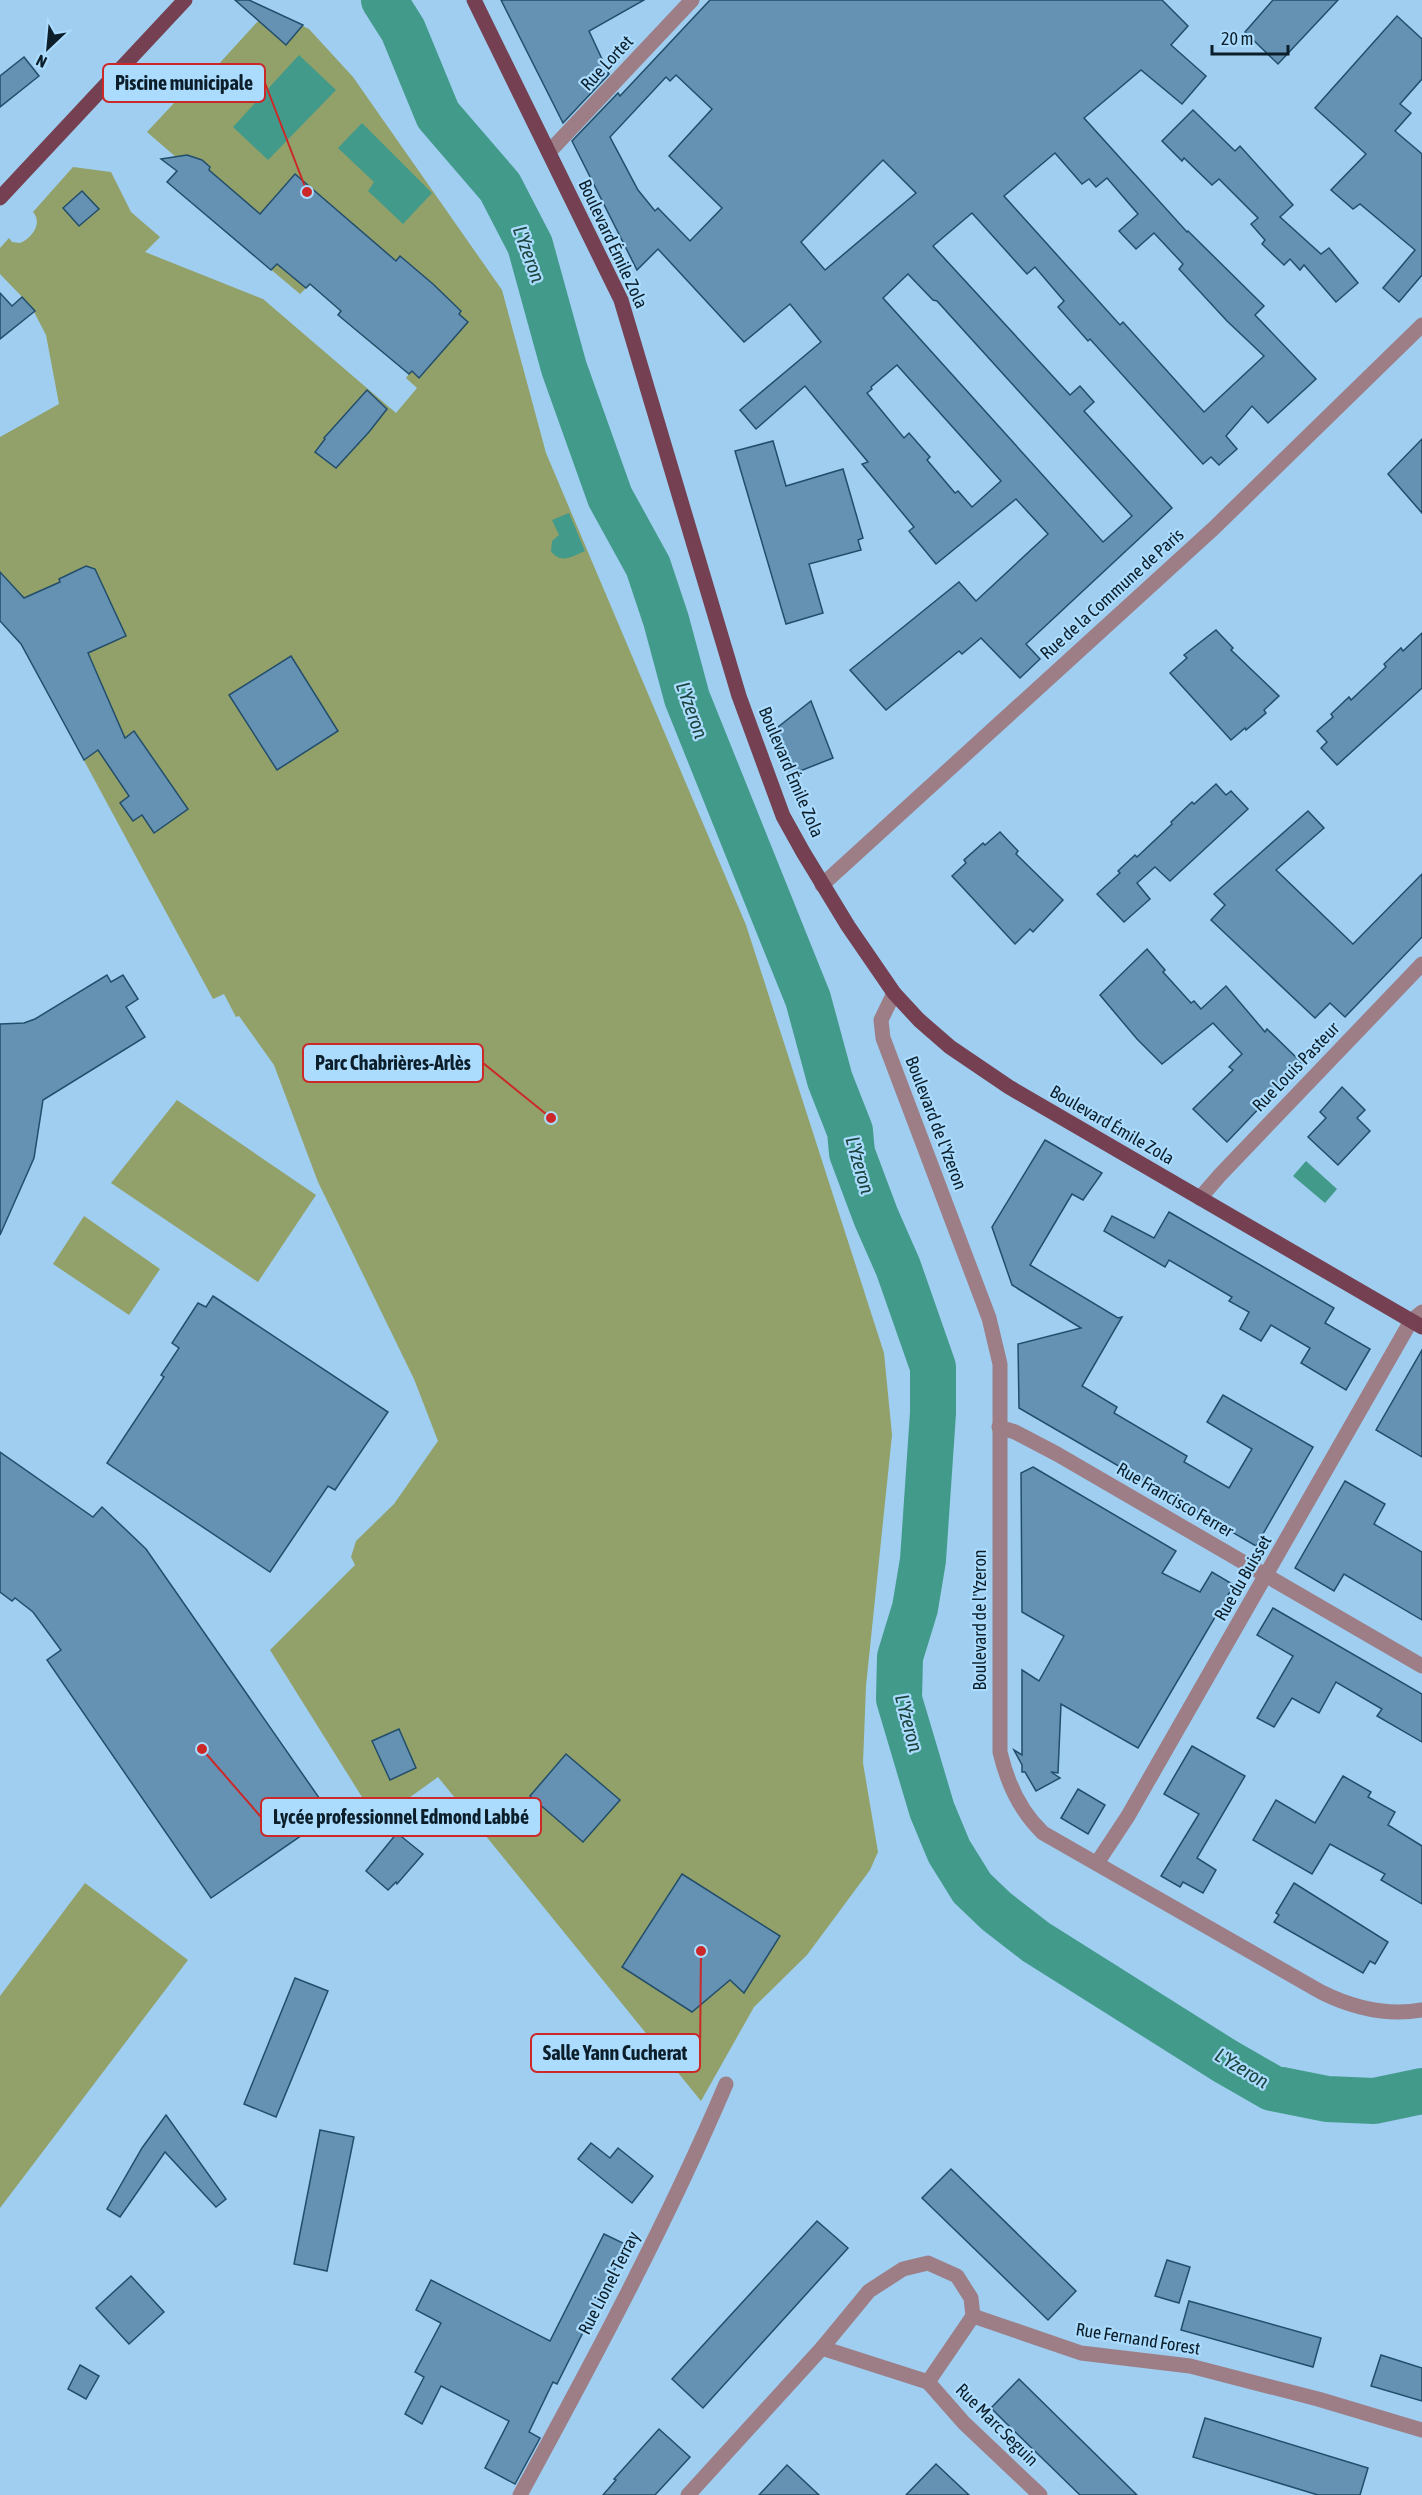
<svg xmlns="http://www.w3.org/2000/svg" width="1422" height="2495" font-family="'Asap Condensed',sans-serif">
<rect width="100%" height="100%" fill="#9fcef0"/>
<!-- green -->
<g fill="#92a069">
<path d="M269,9L309,29L353,77L502,290L546,453L746,925L884,1353L892,1435L866,1686L863,1763L878,1852L870,1870L807,1955L754,2007L701,2101L438,1777L377,1821L270,1650L355,1565L351,1557L356,1541L394,1504L438,1441L414,1379L318,1182L274,1065L239,1016L236,1017L224,994L213,999L21,644L0,621V437L59,404L46,335L31,306L0,274V248L9,238L12,242L20,243C32,238 43,223 33,212L73,167L111,172L131,212L160,237L145,252L263,299L396,413L417,388L406,378L409,374L386,354L381,346L378,349L338,315L340,311L310,284L300,294L167,182L176,171L177,158L147,132L175,102L186,100Z"/>
<polygon points="177,1100 316,1195 258,1282 111,1183"/>
<polygon points="84,1216 160,1269 129,1315 53,1264"/>
<polygon points="85,1883 188,1960 0,2208 0,1996"/>
</g>
<!-- water -->
<g fill="#429a8b">
<polygon points="299,55 336,90 268,160 233,127"/>
<polygon points="362,123 432,193 403,224 368,191 374,182 338,148"/>
<path d="M569,513L585,551C572,556 561,565 551,551L552,541L559,535L552,520Z"/>
<polygon points="1306,1161 1337,1189 1325,1203 1293,1176"/>
</g>
<g fill="none" stroke-linecap="round" stroke-linejoin="round">
<!-- river -->
<polyline stroke="#429a8b" stroke-width="46" points="384,0 403,30 438,115 500,187 530,245 564,368 610,497 648,566 666,620 687,698 808,999 830,1080 850,1131 852,1153 876,1217 898,1267 933,1367 933,1413 923,1560 915,1608 900,1657 899,1699 932,1810 949,1851 972,1888 996,1911 1036,1942 1225,2061 1272,2088 1327,2099 1374,2101 1422,2091"/>
</g>
<!-- building -->
<g fill="#6592b2" stroke="#224e6b" stroke-width="1.5" fill-rule="evenodd">
<polygon points="235,0 249,0 303,25 286,45"/>
<polygon points="501,0 644,0 589,31 609,74 563,123"/>
<path d="M710,0H1162L1188,26L1171,45L1206,76L1182,104L1141,70L1084,118L1187,232L1188,231L1264,306L1255,315L1316,379L1268,423L1252,406L1226,436L1237,449L1219,465L1211,457L1203,464L1090,339L1088,341L1058,307L1064,301L1035,267L1027,274L972,213L933,246L1070,395L1080,386L1094,402L1084,411L1172,508L1026,644L1040,659L1020,678L981,638L962,654L959,651L886,710L850,670L959,582L976,601L1048,534L1016,499L936,564L909,531L914,527L862,464L868,462L805,386L756,429L740,410L821,342L790,304L744,342L658,249L637,270L572,141L618,93L620,96ZM676,75L712,109L669,156L722,208L690,241L658,208L655,211L638,190L610,137L666,77L670,81ZM1055,153L1082,184L1089,179L1096,187L1107,178L1138,214L1119,231L1136,249L1154,233L1183,264L1179,269L1227,321L1264,356L1204,412L1123,322L1120,325L1004,196ZM883,160L916,193L825,270L801,242ZM908,274L933,300L937,301L1132,516L1103,542L883,298ZM897,365L1001,481L972,507L958,491L955,493L927,460L930,457L909,433L904,438L867,393L872,389L871,387Z"/>
<polygon points="1273,0 1338,0 1278,64 1245,32"/>
<polygon points="1397,16 1422,39 1422,79 1400,104 1411,113 1395,131 1422,154 1422,275 1399,302 1383,288 1415,250 1360,204 1353,209 1331,190 1366,154 1315,108"/>
<polygon points="24,57 39,76 0,107 0,76"/>
<polygon points="1193,110 1235,151 1240,146 1293,205 1280,217 1321,254 1329,248 1358,283 1336,302 1304,265 1300,270 1290,259 1284,265 1262,244 1265,240 1251,224 1258,218 1219,179 1212,185 1184,158 1182,161 1162,141"/>
<polygon points="187,155 202,160 210,167 209,170 260,214 295,174 396,261 400,256 433,284 461,311 459,314 468,322 419,378 412,371 409,374 338,315 341,311 310,284 306,288 277,264 271,270 167,182 177,171 161,159"/>
<polygon points="82,191 99,209 79,226 63,208"/>
<polygon points="0,293 12,306 22,297 35,311 0,339"/>
<polygon points="367,390 387,409 369,432 336,468 315,452 325,439 324,438"/>
<polygon points="1422,439 1422,513 1388,474"/>
<polygon points="773,441 786,486 843,469 863,538 858,540 861,550 809,564 823,613 786,624 735,451"/>
<polygon points="86,566 95,569 126,636 88,653 125,738 134,731 188,809 154,833 142,815 133,821 120,803 129,796 98,750 84,760 21,644 0,621 0,572 24,598 60,582 59,579"/>
<polygon points="1216,630 1233,648 1231,650 1279,696 1264,710 1266,713 1246,730 1245,728 1231,740 1170,673 1187,658 1184,655"/>
<polygon points="1422,633 1422,688 1337,765 1321,748 1327,742 1317,731 1333,717 1331,714 1349,697 1351,700 1386,667 1384,664 1401,648 1403,651"/>
<polygon points="291,656 338,731 277,770 229,695"/>
<polygon points="811,701 833,758 790,775 773,731"/>
<polygon points="1216,784 1226,795 1231,791 1248,809 1170,881 1155,867 1137,883 1150,899 1124,922 1097,894 1120,873 1118,871 1135,855 1137,857 1172,824 1171,822 1192,802 1194,804"/>
<polygon points="1308,811 1324,828 1276,870 1353,944 1422,874 1422,937 1345,1017 1330,1003 1315,1018 1211,920 1225,905 1214,894"/>
<polygon points="1000,832 1018,851 1016,854 1063,900 1033,932 1030,929 1015,944 952,876 966,863 964,860 983,843 985,845"/>
<polygon points="1147,949 1165,970 1163,972 1191,1003 1194,1001 1201,1009 1226,986 1265,1032 1267,1029 1302,1063 1227,1142 1193,1109 1233,1070 1229,1067 1242,1054 1213,1023 1162,1064 1137,1039 1100,995"/>
<polygon points="107,975 111,982 123,975 138,999 126,1007 145,1037 43,1100 34,1158 0,1235 0,1024 24,1023 35,1019"/>
<polygon points="1342,1087 1365,1110 1357,1118 1370,1131 1338,1165 1308,1137 1326,1118 1320,1112"/>
<polygon points="1045,1140 1102,1173 1083,1200 1072,1194 1030,1265 1118,1318 1122,1317 1082,1386 1117,1407 1114,1413 1187,1456 1184,1462 1229,1488 1252,1449 1207,1422 1223,1395 1313,1447 1256,1546 1019,1408 1018,1344 1081,1328 1012,1285 992,1227"/>
<polygon points="1169,1212 1334,1308 1325,1323 1370,1349 1346,1390 1301,1363 1310,1348 1271,1325 1261,1341 1240,1329 1249,1312 1229,1301 1232,1297 1169,1260 1165,1267 1104,1231 1112,1216 1154,1238"/>
<polygon points="213,1296 388,1412 335,1490 328,1486 270,1572 107,1463 164,1377 161,1375 179,1348 172,1343 198,1303 206,1307"/>
<polygon points="1422,1350 1422,1457 1376,1430"/>
<polygon points="0,1452 93,1517 102,1507 146,1549 331,1815 211,1898 47,1660 61,1650 33,1612 15,1598 12,1601 0,1592"/>
<polygon points="1033,1467 1176,1551 1162,1573 1200,1592 1212,1572 1234,1585 1138,1748 1061,1704 1058,1773 1051,1772 1060,1778 1036,1791 1025,1772 1022,1772 1022,1765 1014,1750 1022,1755 1022,1670 1039,1681 1064,1636 1022,1612 1021,1473"/>
<polygon points="1345,1481 1385,1504 1374,1524 1422,1552 1422,1620 1344,1574 1334,1591 1295,1568"/>
<polygon points="1273,1608 1422,1694 1422,1742 1377,1716 1382,1709 1336,1682 1319,1713 1292,1698 1274,1727 1257,1718 1293,1656 1257,1635"/>
<polygon points="399,1729 416,1768 390,1780 372,1741"/>
<polygon points="1192,1746 1245,1776 1197,1858 1216,1870 1203,1893 1183,1882 1180,1887 1161,1876 1199,1814 1164,1794"/>
<polygon points="566,1754 620,1800 583,1842 530,1796"/>
<polygon points="1343,1776 1371,1792 1368,1797 1395,1812 1388,1825 1422,1846 1422,1904 1381,1880 1385,1874 1330,1844 1312,1874 1253,1840 1276,1800 1315,1823"/>
<polygon points="1078,1789 1105,1805 1088,1834 1061,1818"/>
<polygon points="397,1833 423,1854 397,1884 396,1882 388,1890 366,1871"/>
<polygon points="682,1874 780,1936 744,1993 730,1980 692,2012 622,1967"/>
<polygon points="1294,1883 1388,1942 1375,1964 1370,1961 1363,1973 1274,1922 1279,1915 1276,1913"/>
<polygon points="295,1978 328,1991 276,2117 244,2104"/>
<polygon points="166,2115 226,2199 216,2207 165,2152 120,2217 107,2209 142,2148"/>
<polygon points="320,2130 354,2137 327,2271 294,2264"/>
<polygon points="591,2143 610,2158 618,2148 653,2176 632,2203 578,2159"/>
<polygon points="951,2169 1076,2291 1048,2320 922,2198"/>
<polygon points="817,2221 848,2248 703,2408 672,2379"/>
<polygon points="604,2234 627,2245 557,2384 553,2382 529,2432 540,2438 515,2484 485,2468 509,2421 441,2386 422,2424 405,2414 424,2377 415,2372 441,2323 416,2310 431,2280 550,2341"/>
<polygon points="1167,2260 1190,2267 1179,2303 1155,2296"/>
<polygon points="131,2276 164,2312 129,2344 96,2308"/>
<polygon points="1189,2301 1321,2338 1313,2367 1181,2330"/>
<polygon points="1381,2355 1422,2368 1422,2401 1371,2386"/>
<polygon points="80,2365 99,2376 86,2399 68,2389"/>
<polygon points="1019,2379 1137,2495 1080,2495 1006,2423 991,2408"/>
<polygon points="1205,2418 1368,2468 1360,2495 1318,2495 1193,2457"/>
<polygon points="659,2429 690,2457 655,2495 603,2495 616,2480 614,2479"/>
<polygon points="936,2464 969,2495 906,2495"/>
<polygon points="787,2465 819,2495 759,2495"/>
</g>
<g fill="none" stroke-linecap="round" stroke-linejoin="round">
<!-- minor -->
<g stroke="#9d7e86" stroke-width="15">
<polyline points="549,152 692,0"/>
<polyline points="822,885 1214,528 1422,325"/>
<path d="M894,993L881,1020L883,1038L989,1318L1000,1364V1752C1007,1782 1021,1812 1043,1833L1321,1992C1353,2008 1387,2016 1422,2010"/>
<polyline points="1200,1198 1220,1175 1422,964"/>
<polyline points="999,1427 1015,1432 1057,1454 1422,1666"/>
<polyline points="1097,1863 1128,1816 1411,1321 1422,1312"/>
<polyline points="973,2316 1081,2353 1190,2366 1318,2399 1422,2430"/>
<polyline points="822,2348 928,2382"/>
<polyline points="928,2382 964,2423 1040,2495"/>
<polyline points="928,2382 973,2316"/>
<path d="M520,2495C593,2361 666,2225 726,2084"/>
<polyline points="688,2495 822,2348 869,2291 903,2269 928,2263 957,2276 971,2298 973,2316"/>
</g>
<!-- major -->
<g stroke="#754152" stroke-width="15">
<polyline points="474,0 621,300 739,696 783,816 803,852 848,926 894,993 919,1020 950,1047 1009,1087 1422,1327"/>
<polyline points="0,198 185,0"/>
</g>
</g>
<g text-anchor="middle" stroke-width="4.5" stroke-linejoin="round" paint-order="stroke">
<!-- street labels -->
<g font-size="18" fill="#0b1e2a" stroke="#abdbfd">
<text transform="translate(607 63) rotate(-47)" y="6">Rue Lortet</text>
<text transform="translate(613 244) rotate(65)" y="6">Boulevard Émile Zola</text>
<text transform="translate(1112 594) rotate(-42)" y="6">Rue de la Commune de Paris</text>
<text transform="translate(791 772) rotate(67)" y="6">Boulevard Émile Zola</text>
<text transform="translate(1296 1067) rotate(-46)" y="6">Rue Louis Pasteur</text>
<text transform="translate(936 1123) rotate(69)" y="6">Boulevard de l'Yzeron</text>
<text transform="translate(1112 1125) rotate(30)" y="6">Boulevard Émile Zola</text>
<text transform="translate(1175 1500) rotate(30)" y="6">Rue Francisco Ferrer</text>
<text transform="translate(1243 1578) rotate(-60)" y="6">Rue du Buisset</text>
<text transform="translate(980 1620) rotate(-90)" y="6">Boulevard de l'Yzeron</text>
<text transform="translate(609 2283) rotate(-63)" y="6">Rue Lionel Terray</text>
<text transform="translate(1138 2339) rotate(9)" y="6">Rue Fernand Forest</text>
<text transform="translate(997 2425) rotate(45)" y="6">Rue Marc Seguin</text>
</g>
<!-- water labels -->
<g font-size="20" font-style="italic" fill="#1c443d" stroke="#abdbfd">
<text transform="translate(529 254) rotate(70)" y="7">L'Yzeron</text>
<text transform="translate(692 710) rotate(70)" y="7">L'Yzeron</text>
<text transform="translate(860 1165) rotate(74)" y="7">L'Yzeron</text>
<text transform="translate(909 1723) rotate(75)" y="7">L'Yzeron</text>
<text transform="translate(1242 2068) rotate(31)" y="7">L'Yzeron</text>
</g>
</g>
<!-- callouts -->
<path fill="none" stroke="#cc2828" stroke-width="2" d="M307 192L265 83M551 1118L483 1063M202 1749L261 1817M701 1951L700 2053"/>
<g fill="#cc2828" stroke="#abdbfd" stroke-width="2">
<circle cx="307" cy="192" r="6"/>
<circle cx="551" cy="1118" r="6"/>
<circle cx="202" cy="1749" r="6"/>
<circle cx="701" cy="1951" r="6"/>
</g>
<g fill="#abdbfd" stroke="#cc2828" stroke-width="2">
<rect x="103" y="64" width="162" height="38" rx="6"/>
<rect x="303" y="1044" width="180" height="38" rx="6"/>
<rect x="261" y="1798" width="280" height="38" rx="6"/>
<rect x="531" y="2034" width="169" height="38" rx="6"/>
</g>
<g font-size="20" text-anchor="middle" font-weight="bold" fill="#0b1e2a">
<text x="184" y="90">Piscine municipale</text>
<text x="393" y="1070">Parc Chabrières-Arlès</text>
<text x="401" y="1824">Lycée professionnel Edmond Labbé</text>
<text x="615" y="2060">Salle Yann Cucherat</text>
</g>
<!-- north arrow -->
<g transform="translate(48 48) rotate(206)" stroke="#abdbfd" stroke-width="4.5" paint-order="stroke">
<path d="M0-4.5L10 22L0 15L-10 22Z" fill="#0b1e2a"/>
<text y="-9" font-size="16" font-weight="bold" text-anchor="middle" fill="#0b1e2a">N</text>
</g>
<!-- scale -->
<path d="M1212 45v9h76v-9" fill="none" stroke="#0b1e2a" stroke-width="3"/>
<text x="1221" y="45" font-size="18" fill="#0b1e2a" stroke="#abdbfd" stroke-width="4.5" paint-order="stroke">20 m</text>
</svg>
